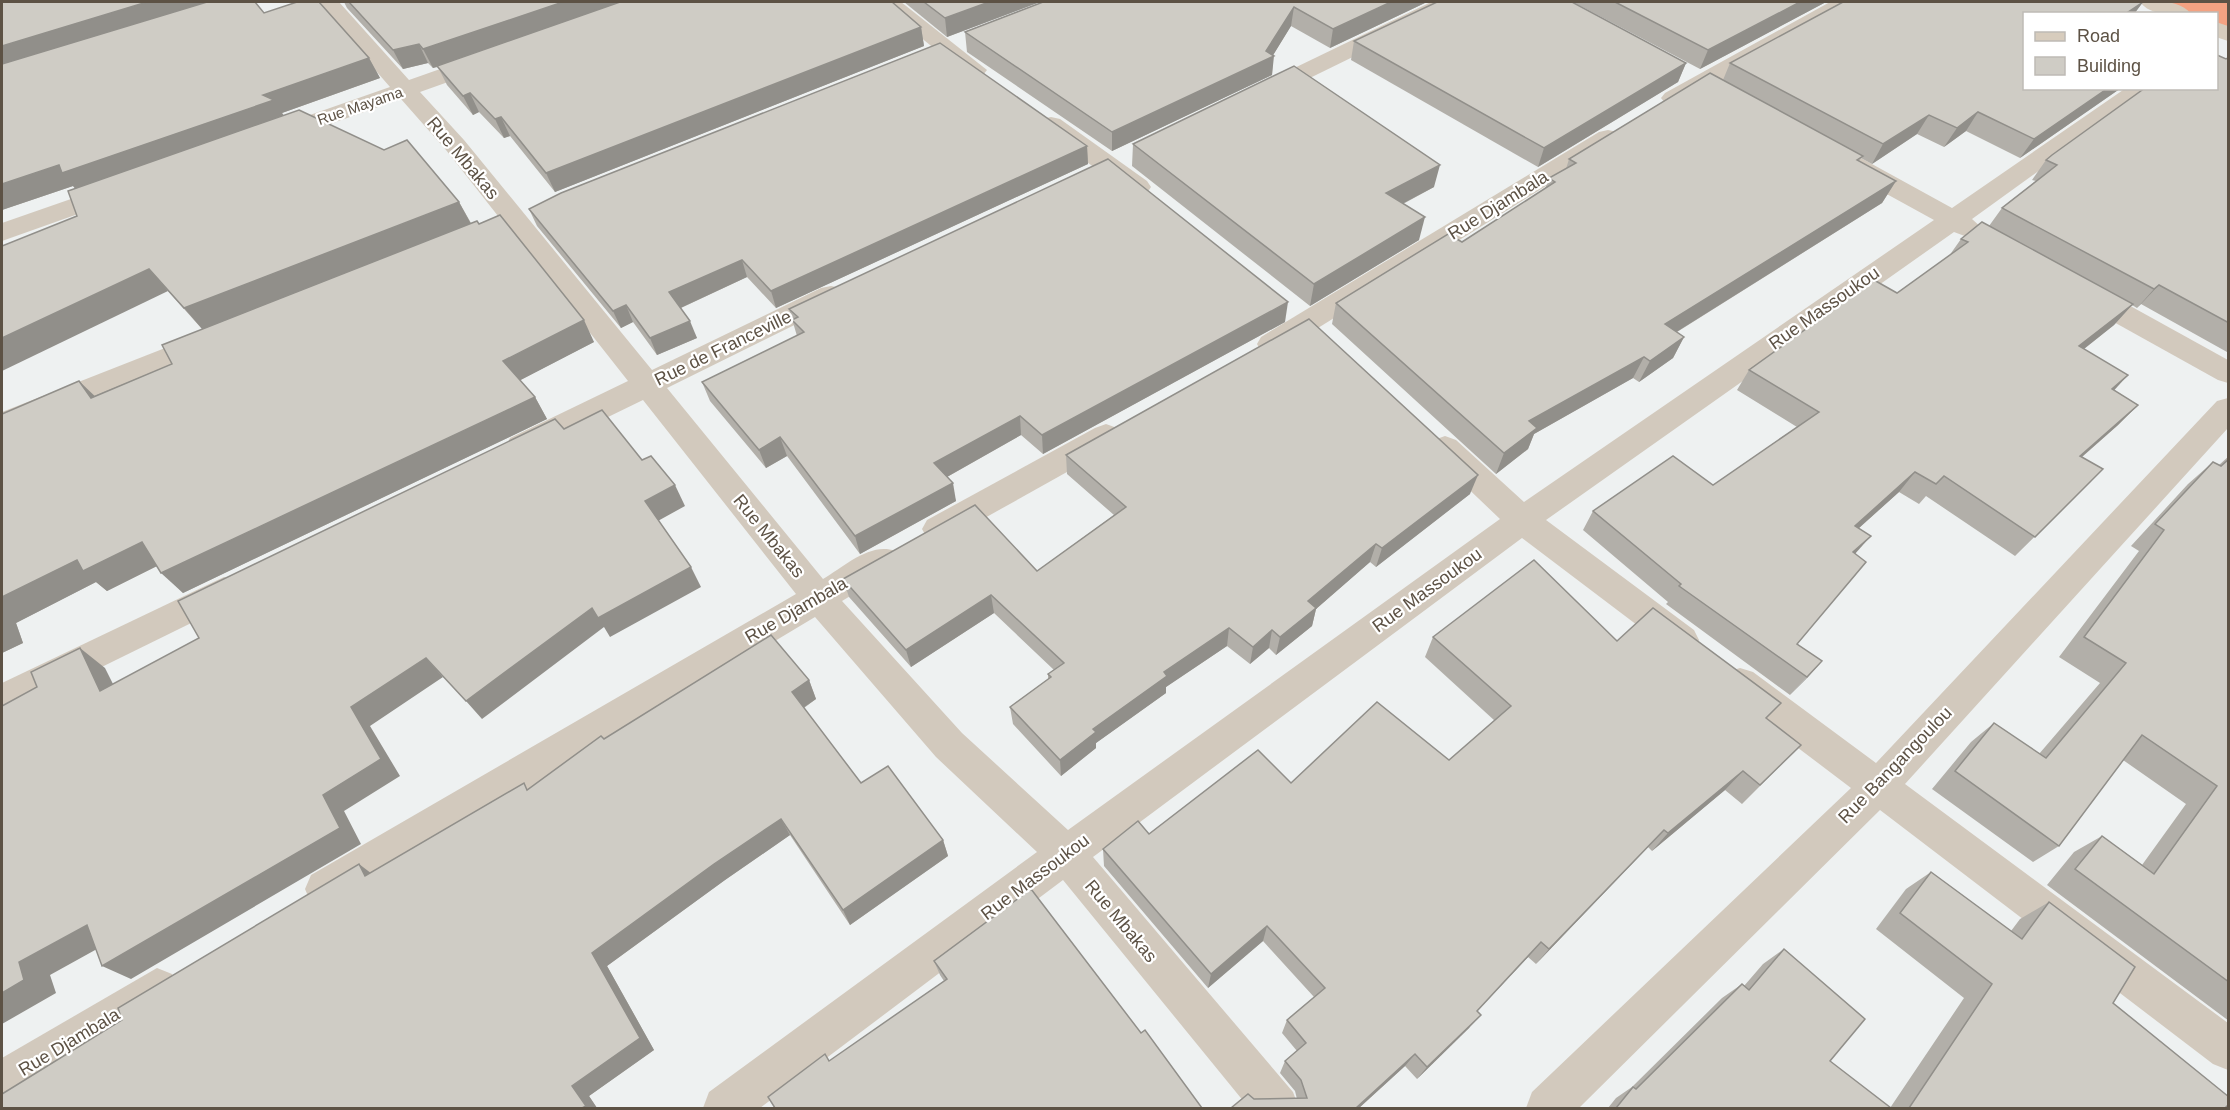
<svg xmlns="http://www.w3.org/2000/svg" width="2230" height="1110" font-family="Arial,sans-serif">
<rect width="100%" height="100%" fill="#eef1f1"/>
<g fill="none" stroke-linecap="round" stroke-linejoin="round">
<!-- river -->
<polygon fill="#f4a282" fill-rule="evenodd" points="2153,2 2228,2 2228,28 2216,31 2216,14 2161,14"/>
<!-- street -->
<g fill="#d2c9bd" fill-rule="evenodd">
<path d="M316,2H339L409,80L477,56H493L497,61L493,66L420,92L464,140L652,370L821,288L831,286L841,288L845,295L841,302L667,388L823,579C844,567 870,542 895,551L900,560L895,569L842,601L962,733L1068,830L1500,519L1434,456L1430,448L1434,440L1445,436L1456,440L1524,502L1934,220L1843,170L1839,164L1843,158L1852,156L1861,158L1952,208L2126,88H2154L1972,219L1983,229L1979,235L1970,238L1954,232L1546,520L1694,630L1699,640L1694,650L1682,655L1670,650L1522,538L1093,857L1293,1092L1299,1108H1249L1063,880L760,1108H703L709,1092L1037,852L936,757L815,617L339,903L325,908L311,903L305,889L311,875L796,594L643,400L532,454L521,458L510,454L506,446L510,438L628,381L446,150L401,99L285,140L276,142L267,140L264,135L267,130L390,87Z"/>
<polygon points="877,2 901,2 987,70 983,75 967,75"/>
<polygon points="1431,2 1458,2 1455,7 1271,97 1255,97 1251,92 1255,87"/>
<polygon points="1830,2 1856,2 1853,7 1681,103 1673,105 1665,103 1661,98 1665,93"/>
<polygon points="1051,117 1060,119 1147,181 1151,187 1147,193 1138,195 1129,193 1042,129 1039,124 1042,119"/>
<polygon points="1608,130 1617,132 1620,137 1617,142 1281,351 1271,354 1261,351 1257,344 1261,337 1599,132"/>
<polygon points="114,184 123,186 127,192 123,198 2,241 2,223"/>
<polygon points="2086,285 2096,287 2228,360 2228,383 2218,380 2076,301 2072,294 2076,287"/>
<polygon points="211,330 221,333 225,340 221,347 2,435 2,412"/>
<polygon points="2228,398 2228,428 1905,784 2228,1023 2228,1070 2213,1064 1880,810 1579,1108 1526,1108 1532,1092 1851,788 1727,694 1722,683 1727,672 1740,668 1753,672 1876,763 2217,401"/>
<polygon points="1106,424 1117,428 1121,436 1117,444 949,538 938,542 927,538 922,529 927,520 1095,428"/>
<polygon points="224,577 236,581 241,591 236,601 2,716 2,683"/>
<polygon points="157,968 172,974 178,989 172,1004 17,1097 2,1104 2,1058"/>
</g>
<!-- secondary -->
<g fill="#d7ccbd" fill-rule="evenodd">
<path d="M2140,2C2155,0 2181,0 2191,14C2175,14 2151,17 2140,2Z"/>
<polygon points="2216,22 2228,26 2228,41 2216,37"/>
</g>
</g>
<!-- wall -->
<g fill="#b2afa9">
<polygon points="2,2 264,13 369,58 380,78 282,113 284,116 459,202 471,223 594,342 520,380 535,397 547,419 183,593 157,566 107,591 96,582 16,623 23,643 2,653 2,414 94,396 172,364 202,329 168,291 77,216 75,188 73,186 2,210"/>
<polygon points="344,2 892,2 921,27 924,46 555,192 510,136 504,138 479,112 473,115 447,85 438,67 433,68 428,63 403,69 347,8"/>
<polygon points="904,2 1040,2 947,37"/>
<polygon points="1043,2 1427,2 1330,48 1291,26 1273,55 1272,75 1112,151 967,52 965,32"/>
<polygon points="1573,2 1826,2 1700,69"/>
<polygon points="1843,2 2143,2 2134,14 2025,14 2025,88 2121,88 2020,158 1966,131 1944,147 1917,134 1872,164 1861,158 1859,161 1896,181 1882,203 1677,332 1684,337 1673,358 1639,382 1633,378 1534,434 1528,449 1496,474 1332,324 1336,303 1448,234 1462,242 1545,189 1549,178 1566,169 1569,159 1710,73 1723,80 1730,63"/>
<polygon points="1354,41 1686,63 1678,82 1538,167 1351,60"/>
<polygon points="2229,57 2229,351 2227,352 2141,304 2137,308 2132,305 2114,325 2084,349 2114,390 2138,405 2118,425 2082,457 2103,469 2015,556 1926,496 1919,504 1899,492 1859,528 1855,554 1797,644 1822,661 1790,695 1666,604 1668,602 1583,530 1593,511 1713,485 1797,427 1737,390 1749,370 1897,293 1949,256 1961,239 1989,226 2002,208 2036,181 2032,180 2046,160"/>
<polygon points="1133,144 1434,187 1403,204 1419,240 1310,306 1132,166"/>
<polygon points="1087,146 1088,164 776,308 747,277 681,308 697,338 657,355 633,322 621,328 537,226 529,209"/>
<polygon points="789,309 1285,322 1043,454 1021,435 947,477 956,501 860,554 787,456 766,468 710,401 702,382 797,336"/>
<polygon points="1066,455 1470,494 1376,567 1370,562 1316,609 1312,626 1276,655 1269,648 1250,664 1227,646 1166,687 1166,693 1096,743 1096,748 1061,776 1013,724 1010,707 1048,679 1048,674 1054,670 994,613 911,667 849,597 843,579 1037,571 1114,515 1067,474"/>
<polygon points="2229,456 2229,1021 2047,885 2074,852 2102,836 2142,865 2186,804 2123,760 2059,846 2033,862 1932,789 1971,742 1994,723 2039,754 2100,683 2059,657 2139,551 2131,546 2188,484 2213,462 2219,465"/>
<polygon points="1433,637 1617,641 1767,719 1801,745 1742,804 1725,790 1652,851 1648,847 1536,964 1528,957 1477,1011 1469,1028 1417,1079 1405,1066 1359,1108 1254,1099 1297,1099 1295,1091 1280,1073 1285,1061 1297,1051 1282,1033 1287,1020 1314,997 1263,941 1208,988 1104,866 1103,849 1149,834 1291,783 1449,760 1495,721 1425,657"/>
<polygon points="809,680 816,699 804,708 861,783 943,840 948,856 850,925 790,835 725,880 607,966 654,1050 589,1096 597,1108 2,1108 371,873 529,789 604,739"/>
<polygon points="1931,872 2011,931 2020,919 2049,902 2113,1003 2225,1108 1608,1108 1616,1098 1632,1087 1722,998 1742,984 1744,986 1763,964 1784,949 1830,1061 1890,1108 1964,998 1876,929 1906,889"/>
<polygon points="934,961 1141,1033 1202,1108 775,1108 825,1054 830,1061 944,981 940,975"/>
</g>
<!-- shaded-wall -->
<g fill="#918f8a">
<polygon points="147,2 224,2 2,72 2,46"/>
<polygon points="563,2 625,2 433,68 423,49"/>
<polygon points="989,2 1040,2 947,37 945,18"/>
<polygon points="1391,2 1427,2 1330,48 1333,29"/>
<polygon points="1800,2 1826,2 1700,69 1708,50"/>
<polygon points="2143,2 2134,14 2125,14"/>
<polygon points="1294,7 1291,26 1272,57 1274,56 1272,75 1112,151 1112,132 1266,51"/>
<polygon points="921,27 924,46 555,192 546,173"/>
<polygon points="419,44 428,63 403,69 393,50"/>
<polygon points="369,58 380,78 282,113 287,120 79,193 73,186 2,210 2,184"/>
<polygon points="1686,63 1678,82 1538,167 1544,148"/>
<polygon points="2108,88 2121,88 2020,158 2034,139"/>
<polygon points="470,93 479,112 473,115 463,96"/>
<polygon points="1978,112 1966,131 1944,147 1957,128"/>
<polygon points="1929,115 1917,134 1872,164 1883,144"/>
<polygon points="501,117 510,136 504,138 495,119"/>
<polygon points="1087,146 1088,164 776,308 771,291"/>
<polygon points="1440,165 1434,187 1381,215 1386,193"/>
<polygon points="1896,181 1882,203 1654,346 1665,324"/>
<polygon points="459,202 471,224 203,330 184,308"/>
<polygon points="1425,217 1419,240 1310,306 1314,284"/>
<polygon points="742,260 747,277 676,310 669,292"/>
<polygon points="149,269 168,291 2,371 2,338"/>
<polygon points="2159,285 2141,304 2137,308 2154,289"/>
<polygon points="1288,302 1285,322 1043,454 1042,435"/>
<polygon points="2133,304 2114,325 2061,367 2079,346"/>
<polygon points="626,305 633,322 621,328 613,311"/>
<polygon points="584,320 594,342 515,383 503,361"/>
<polygon points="690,321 697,338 657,355 650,338"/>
<polygon points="1684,337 1673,358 1639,382 1650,361"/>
<polygon points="1644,357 1633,378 1534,434 1528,449 1496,474 1504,453 1529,421"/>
<polygon points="2128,375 2109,396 2112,389"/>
<polygon points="79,381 101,402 91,398"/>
<polygon points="535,397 547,419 183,593 161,573"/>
<polygon points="2138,405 2118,425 2060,476 2080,456"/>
<polygon points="1020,416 1021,435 938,482 934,463"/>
<polygon points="780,437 787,456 766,468 759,450"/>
<polygon points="1915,472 1899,492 1840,545 1855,526"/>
<polygon points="1478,475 1470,494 1376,567 1382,548"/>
<polygon points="953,483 956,501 860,554 855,536"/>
<polygon points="675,485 685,506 656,522 645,501"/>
<polygon points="1871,536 1854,555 1853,552"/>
<polygon points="142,542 165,562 107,591 96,582 16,623 23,643 2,653 2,597 77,560"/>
<polygon points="1376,544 1370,562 1316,609 1312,626 1276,655 1280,637 1308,601"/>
<polygon points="691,567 701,587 610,637 604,627 482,719 466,701 592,608"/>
<polygon points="991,595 994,613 911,667 906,650"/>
<polygon points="1229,628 1227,646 1166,687 1166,693 1096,743 1096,748 1061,776 1060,760 1093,729 1164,672"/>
<polygon points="1272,630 1269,648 1250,664 1253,647"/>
<polygon points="80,648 105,668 126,710 100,691"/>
<polygon points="426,658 443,677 370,726 400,776 344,811 361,844 131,979 102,966 323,795 351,707"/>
<polygon points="1822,661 1806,679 1790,695 1807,677"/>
<polygon points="809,680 816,699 800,710 792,692"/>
<polygon points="1743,771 1725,790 1652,851 1668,833"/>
<polygon points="781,819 790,835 725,880 607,966 654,1050 589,1096 597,1108 582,1108 572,1086 592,953 714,864"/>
<polygon points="1664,830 1648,847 1536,964 1549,949"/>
<polygon points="943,840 948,856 850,925 843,910"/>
<polygon points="359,864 380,880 365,876"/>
<polygon points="87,925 115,939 50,975 56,993 2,1024 2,993 19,962"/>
<polygon points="1267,926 1263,941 1208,988 1211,974"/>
<polygon points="1541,942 1528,957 1465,1024 1477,1011"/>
<polygon points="1481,1015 1469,1028 1417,1079 1427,1067"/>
<polygon points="1415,1054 1405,1066 1359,1108 1356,1108"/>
</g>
<!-- building -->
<g fill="#cfccc5" stroke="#918f8a" stroke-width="1.5">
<polygon points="2,2 147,2 2,46"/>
<polygon points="207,2 255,2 264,13 297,2 319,2 369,58 263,95 274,100 62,173 59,165 2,184 2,64"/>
<polygon points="349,2 563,2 423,49 419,44 393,50"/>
<polygon points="620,2 892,2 921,27 546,173 501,117 495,119 470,93 463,96 437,66"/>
<polygon points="924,2 989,2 945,18"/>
<polygon points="1043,2 1391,2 1333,29 1294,7 1266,51 1274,56 1112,132 965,32"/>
<polygon points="1437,2 1572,2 1686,63 1544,148 1354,41"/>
<polygon points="1615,2 1800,2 1708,50"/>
<polygon points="1843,2 2143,2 2125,14 2025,14 2025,88 2108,88 2034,139 1978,112 1957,128 1929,115 1883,144 1730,63"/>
<polygon points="940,43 1087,146 771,291 742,260 669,292 690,321 650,338 626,305 613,311 529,209 561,193"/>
<polygon points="2217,55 2226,59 2229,57 2229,323 2159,285 2154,289 2002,208 2057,165 2046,160 2052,155 2145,88 2217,88"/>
<polygon points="1294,66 1440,165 1386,193 1425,217 1314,284 1133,144"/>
<polygon points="1710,73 1863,156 1857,160 1896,181 1665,324 1684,337 1650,361 1644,357 1529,421 1537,428 1504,453 1336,303 1448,234 1462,242 1555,182 1549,178 1576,163 1569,159"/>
<polygon points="299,110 384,150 407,140 459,202 184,308 149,269 2,338 2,246 77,216 68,191"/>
<polygon points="1108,159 1288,302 1042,435 1020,416 934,463 953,483 855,536 780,437 759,450 702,382 804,332 792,320 798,317 789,309"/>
<polygon points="500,215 584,320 503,361 535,397 161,573 142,542 83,571 77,560 2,597 2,414 79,381 91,398 172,364 162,345 477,221 479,224"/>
<polygon points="1982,222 2133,304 2079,346 2128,375 2112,389 2138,405 2080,456 2103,469 2035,537 1944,476 1936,484 1915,472 1855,526 1871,536 1853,552 1866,562 1797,644 1822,661 1807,677 1679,586 1681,584 1593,511 1673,456 1713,485 1819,412 1749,370 1874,280 1897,293 1968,242 1961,239"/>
<polygon points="1309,319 1478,475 1382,548 1376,544 1308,601 1316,608 1280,637 1272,630 1253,647 1229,628 1164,672 1167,676 1093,729 1096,732 1060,760 1010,707 1051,677 1048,674 1064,663 991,595 906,650 843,579 975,505 1037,571 1126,507 1066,455"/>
<polygon points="602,410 642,460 651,456 675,485 645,501 691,567 598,618 592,608 466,701 426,658 351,707 381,759 323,795 340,828 102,966 87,925 19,962 24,980 2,993 2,706 37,687 31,672 80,648 100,691 199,638 178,601 555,419 564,429"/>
<polygon points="2229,459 2229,982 2075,869 2102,836 2154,874 2217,786 2142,735 2059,846 1955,771 1994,723 2046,758 2126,663 2084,637 2164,530 2155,524 2213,462 2221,466"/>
<polygon points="1534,560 1617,641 1653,608 1781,703 1766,718 1801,745 1760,785 1743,771 1668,833 1664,830 1549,949 1541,942 1477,1011 1481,1015 1427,1067 1415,1054 1356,1108 1231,1108 1248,1094 1254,1099 1307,1098 1301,1080 1285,1061 1306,1043 1287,1020 1325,988 1267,926 1211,974 1103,849 1138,821 1149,834 1258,750 1291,783 1377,702 1449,760 1511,706 1433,637"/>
<polygon points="771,635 809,680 792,692 861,783 888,766 943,840 843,910 781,819 714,864 592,953 640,1038 572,1086 586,1106 582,1108 2,1108 2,1094 122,1020 118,1008 359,864 365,876 524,783 527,790 601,736 604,739"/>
<polygon points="1931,872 2022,939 2049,902 2135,967 2113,1003 2229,1097 2229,1104 2225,1108 1909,1108 1992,984 1900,913"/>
<polygon points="1031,889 1141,1033 1145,1030 1202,1108 775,1108 768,1097 825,1054 829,1061 947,979 934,961"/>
<polygon points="1784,949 1865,1019 1830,1061 1891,1108 1616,1108 1633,1087 1636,1089 1742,984 1749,990"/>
</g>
<g text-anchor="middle" stroke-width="4.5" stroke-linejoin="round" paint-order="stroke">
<!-- far-street labels -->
<g font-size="15" fill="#5d5245" stroke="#fff">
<text transform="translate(360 106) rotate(-19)" y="5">Rue Mayama</text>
</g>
<!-- street labels -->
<g font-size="18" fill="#5d5245" stroke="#fff">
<text transform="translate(463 158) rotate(50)" y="6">Rue Mbakas</text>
<text transform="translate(1498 205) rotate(-32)" y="6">Rue Djambala</text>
<text transform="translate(1824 308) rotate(-35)" y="6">Rue Massoukou</text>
<text transform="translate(723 348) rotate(-26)" y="6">Rue de Franceville</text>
<text transform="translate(769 536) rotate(51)" y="6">Rue Mbakas</text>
<text transform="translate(1427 590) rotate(-36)" y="6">Rue Massoukou</text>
<text transform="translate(796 610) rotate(-30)" y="6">Rue Djambala</text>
<text transform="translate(1895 765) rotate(-46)" y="6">Rue Bangangoulou</text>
<text transform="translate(1035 877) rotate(-37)" y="6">Rue Massoukou</text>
<text transform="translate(1121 921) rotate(50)" y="6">Rue Mbakas</text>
<text transform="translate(69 1042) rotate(-31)" y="6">Rue Djambala</text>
</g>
</g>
<!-- border -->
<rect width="2230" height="1110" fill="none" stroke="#5d5245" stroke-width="6"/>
<!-- legend -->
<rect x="2023" y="12" width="195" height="78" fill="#ffffff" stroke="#bebab5" stroke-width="1.5"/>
<rect x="2035" y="32" width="30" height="9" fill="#d7ccbd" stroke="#bebab5" stroke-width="1.5"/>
<text x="2077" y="42" font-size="18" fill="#5d5245">Road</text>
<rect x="2035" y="57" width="30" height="18" fill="#cfccc5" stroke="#bebab5" stroke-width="1.5"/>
<text x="2077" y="72" font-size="18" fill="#5d5245">Building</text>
</svg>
